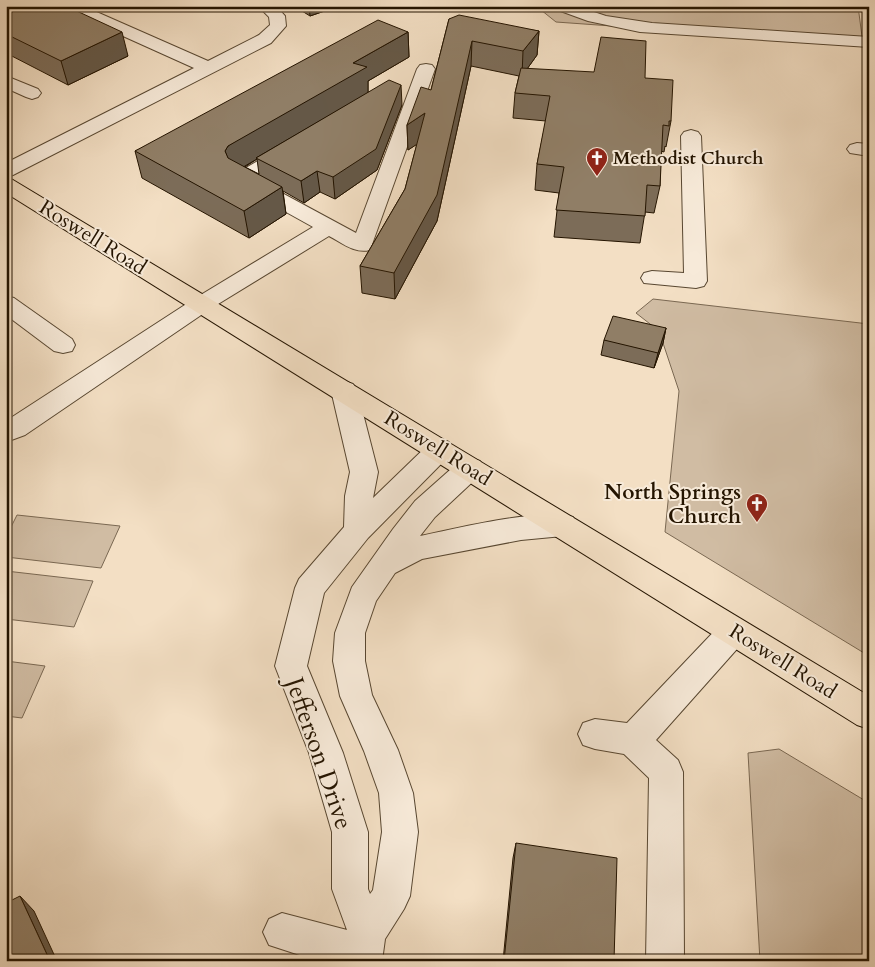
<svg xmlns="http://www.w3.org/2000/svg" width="875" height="967" font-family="Cardo,serif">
<rect width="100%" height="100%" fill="#f3dfc4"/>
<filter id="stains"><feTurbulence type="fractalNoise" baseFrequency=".004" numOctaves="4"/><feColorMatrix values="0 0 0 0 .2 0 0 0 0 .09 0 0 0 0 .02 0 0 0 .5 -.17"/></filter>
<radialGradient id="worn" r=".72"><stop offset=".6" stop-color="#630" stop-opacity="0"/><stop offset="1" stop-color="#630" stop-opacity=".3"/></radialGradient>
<!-- green -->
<g fill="#d0bca3" stroke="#7a6852">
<polygon points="536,6 858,6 863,44 556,22"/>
<polygon points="653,299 869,324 869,656 665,532 679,391 659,331 636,313"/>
<polygon points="17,515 120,526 101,568 6,557 6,537"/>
<polygon points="6,571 93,581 74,627 6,619"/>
<polygon points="6,661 45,666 22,718 6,716"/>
<polygon points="779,749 869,803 869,961 760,961 748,753"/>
</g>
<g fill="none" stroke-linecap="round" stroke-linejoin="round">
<!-- minor casing -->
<g stroke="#584731" stroke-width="2">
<g id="minor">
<polygon points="61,6 83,6 208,61 259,35 270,25 269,17 258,6 276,6 285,16 286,26 271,43 13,175 6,177 6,163 194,68 63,9"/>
<polygon points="553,6 576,6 606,16 652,23 869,37 869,47 640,32 588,21 555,9"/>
<path d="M426,64L432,65L435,69L370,250C355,254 342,243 329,236L210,309L25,435L6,442V421L194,299L313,227L234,183L231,179L234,175L283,146L290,144L297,146L300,150L297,154L256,179L356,233L417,69L420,65Z"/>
<polygon points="6,76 38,89 41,93 38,97 32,99 26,97 6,88"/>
<polygon points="691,130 698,132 701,136 707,281 704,286 696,288 644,283 641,278 644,273 652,271 684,273 681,136 684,132"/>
<polygon points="857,143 869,144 869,156 850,153 847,149 850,145"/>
<polygon points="6,296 14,298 72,339 75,345 72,351 63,353 54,351 6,315"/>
<path d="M344,381L353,384L357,390L378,472L373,498L431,442L440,439L449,442L453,449L449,456L368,538L324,593L307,666L343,753L368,832V889L370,894L373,890L382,832L379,793L364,751L340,696L333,661L335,633L352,587L393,529L415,501L460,461L470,458L480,461L484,468L480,475L435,517L420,536C454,529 543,507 573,517L577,525L573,533L563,536L521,540L422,559L395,573L376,601L365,633V661L372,695L398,750L413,793L418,832L410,896L404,909L385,939L382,961H318L269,945L263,932L269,919L282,913L347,930L332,889V832L309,753L275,666L295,588L299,579L344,527L345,496L350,472L331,390L335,384Z"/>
<polygon points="734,618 745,622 749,631 745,640 656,740 678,760 683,772 684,961 646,961 649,778 624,754 595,749 583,745 578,734 583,723 595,719 627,723 723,622"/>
</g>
</g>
<!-- major casing -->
<g stroke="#241400" stroke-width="2">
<polygon id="major" points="6,178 13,180 869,696 869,729 857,725 6,193"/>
</g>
<!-- minor -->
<use href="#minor" fill="#f7ead9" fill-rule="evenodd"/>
<!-- major -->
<use href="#major" fill="#f3dfc4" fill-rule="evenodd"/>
</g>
<!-- wall -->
<g fill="#7c6c58" stroke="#241400" fill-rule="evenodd">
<polygon points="6,6 128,56 68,85 6,53"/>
<polygon points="294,6 339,6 310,16"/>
<polygon points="449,19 539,31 537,55 527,69 645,78 671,121 666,147 665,146 664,152 661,151 660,186 654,213 645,212 640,243 554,237 559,193 535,190 537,164 546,121 513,118 515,93 519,76 471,66 437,221 395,299 362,293 360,266 405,189 417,144 408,150 407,125 431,90"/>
<path d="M408,32L409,57L368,81V92L402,105L377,170L335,199L320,192L304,203L283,191L286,214L249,238L142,178L135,151ZM257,159L259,174L245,167Z"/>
<polygon points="666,328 663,343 654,368 601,355 604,340"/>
<polygon points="516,843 614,961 503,961 513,858"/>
</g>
<!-- shaded-wall -->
<g fill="#655847" stroke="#241400">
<polygon points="309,6 339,6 310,16"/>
<polygon points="539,31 537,55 522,76 523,51"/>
<polygon points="122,32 128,56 68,85 61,61"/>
<polygon points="408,32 409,57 368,81 368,93 256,158 257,159 233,173 225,151 228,146 353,63"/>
<polygon points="472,41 471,66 437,221 395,299 394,273"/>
<polygon points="401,85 402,105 377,170 335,199 333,177"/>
<polygon points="425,113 425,139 408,150 407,125"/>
<polygon points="317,171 320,192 304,203 301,181"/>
<polygon points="282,187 286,214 249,238 244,211"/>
<polygon points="666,328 663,343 654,368 658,353"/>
<polygon points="20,896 34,911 57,961 50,961"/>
</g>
<!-- building -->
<g fill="#907e66" stroke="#241400">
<polygon points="6,6 66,6 122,32 61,61 6,34"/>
<polygon points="459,15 539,31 523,51 472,41 437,195 394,273 360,266 405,189 425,113 407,125 421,87 431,90 449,19"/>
<polygon points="378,20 408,32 353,63 367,67 228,146 225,151 228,158 282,187 244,211 135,151"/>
<polygon points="601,37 646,41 645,78 673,80 671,121 669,121 669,126 663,125 660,186 647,185 645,216 556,210 564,167 537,164 550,96 515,93 521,68 594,72"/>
<polygon points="389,80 401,85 376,149 333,177 317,171 301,181 256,158"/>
<polygon points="613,316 666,328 658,353 604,340"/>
<polygon points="516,843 617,858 614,961 504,961"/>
<polygon points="20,896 50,961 6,961 6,903"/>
</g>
<!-- icons -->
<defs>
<g id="church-pin" transform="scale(1.125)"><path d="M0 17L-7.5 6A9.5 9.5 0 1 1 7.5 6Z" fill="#8f2418" stroke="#f7ead9"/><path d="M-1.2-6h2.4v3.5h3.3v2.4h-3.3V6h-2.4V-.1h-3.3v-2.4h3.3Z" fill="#fff"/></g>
</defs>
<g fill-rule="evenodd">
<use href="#church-pin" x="597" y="158"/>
<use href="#church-pin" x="757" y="504"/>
</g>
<g text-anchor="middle" stroke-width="4" stroke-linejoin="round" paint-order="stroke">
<!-- far-poi labels -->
<g font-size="18" font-weight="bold" fill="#241400" stroke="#f7ead9" text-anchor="start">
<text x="613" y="164">Methodist Church</text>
</g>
<!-- street labels -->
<g font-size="21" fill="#241400" stroke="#f7ead9">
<text transform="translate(93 237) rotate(32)" y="7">Roswell Road</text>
<text transform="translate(438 448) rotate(32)" y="7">Roswell Road</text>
<text transform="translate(783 661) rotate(32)" y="7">Roswell Road</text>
</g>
<!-- poi labels -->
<g font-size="21" font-weight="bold" fill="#241400" stroke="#f7ead9" text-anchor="end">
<text x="741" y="499">North Springs<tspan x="741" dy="24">Church</tspan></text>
</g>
<!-- near-street labels -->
<g font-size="25" fill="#241400" stroke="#f7ead9">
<text transform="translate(320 753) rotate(71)" y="9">Jefferson Drive</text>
</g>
</g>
<!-- margin -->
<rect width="875" height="967" fill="none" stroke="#f3dfc4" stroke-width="25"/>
<rect x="8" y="8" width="860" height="952" fill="none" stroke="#241400" stroke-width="2.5"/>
<rect x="12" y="12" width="850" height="942" fill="none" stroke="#241400"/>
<rect width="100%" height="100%" filter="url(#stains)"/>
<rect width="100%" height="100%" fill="url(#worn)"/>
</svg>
